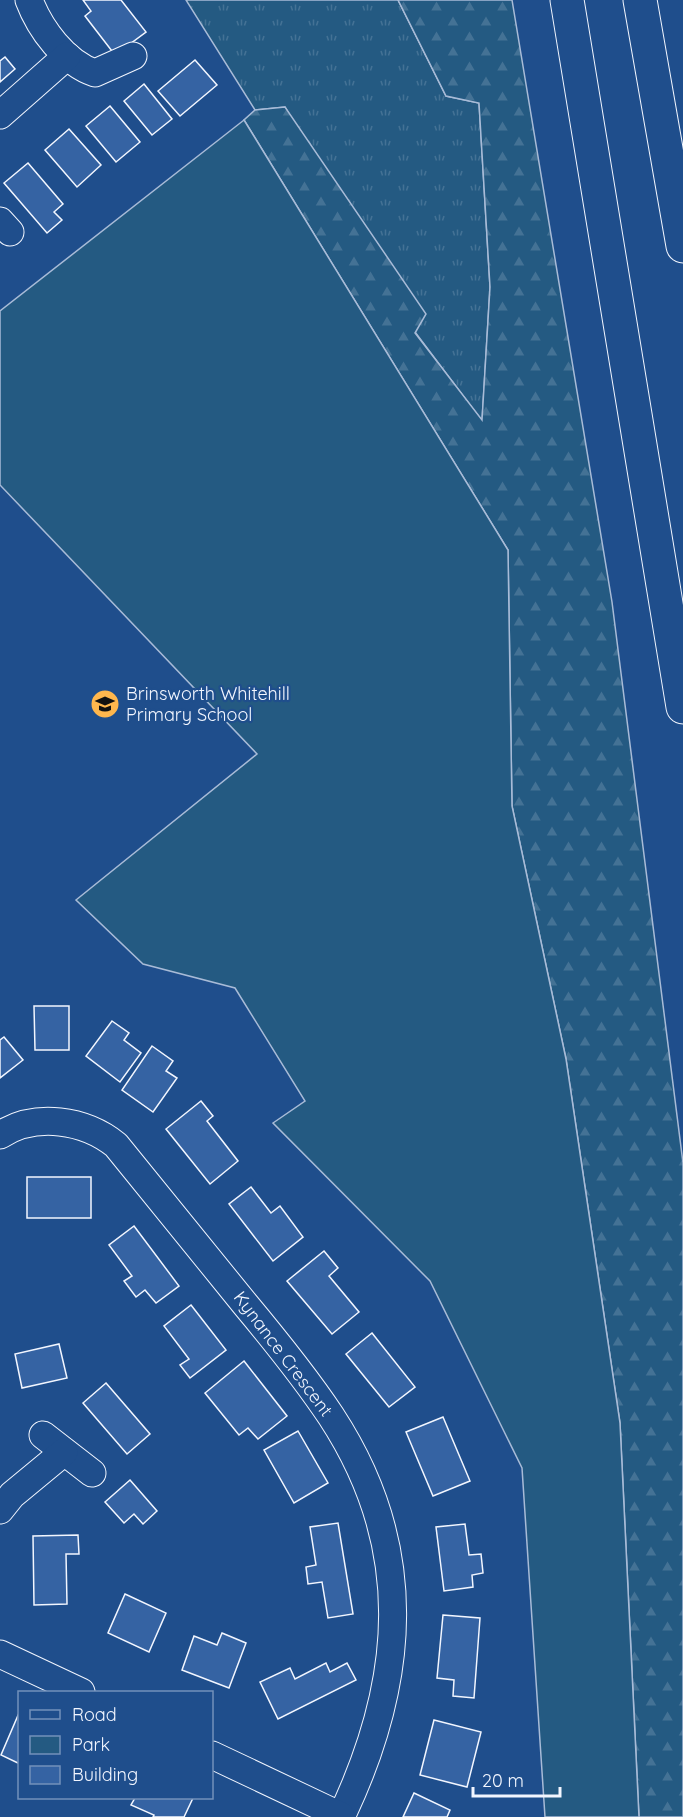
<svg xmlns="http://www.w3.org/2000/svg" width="683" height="1817" font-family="Quicksand,sans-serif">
<defs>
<pattern id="grass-tufts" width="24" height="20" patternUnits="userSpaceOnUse" patternTransform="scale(1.5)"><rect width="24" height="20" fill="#245a82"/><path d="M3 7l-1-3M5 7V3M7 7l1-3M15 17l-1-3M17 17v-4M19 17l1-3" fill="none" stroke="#447295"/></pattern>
<pattern id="forest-firs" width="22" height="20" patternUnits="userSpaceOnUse" patternTransform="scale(1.5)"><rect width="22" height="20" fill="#245a82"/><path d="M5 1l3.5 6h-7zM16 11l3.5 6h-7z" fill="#447295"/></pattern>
</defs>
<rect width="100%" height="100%" fill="#1f4e8c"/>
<!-- grass -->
<polygon fill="url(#grass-tufts)" stroke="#a8bbd7" stroke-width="1.5" points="186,0 398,0 446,96 479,103 490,287 482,421 415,332 285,107 255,110"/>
<!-- forest -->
<polygon fill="url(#forest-firs)" stroke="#a8bbd7" stroke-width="1.5" points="398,0 512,0 612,602 683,1163 683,1817 639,1817 620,1423 566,1059 512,806 508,550 244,120 255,110 285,107 426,314 415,333 482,420 490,287 479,103 446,96"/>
<!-- park -->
<polygon fill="#245a82" stroke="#a8bbd7" stroke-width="1.5" points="244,120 508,550 512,806 566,1059 620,1423 639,1817 545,1817 522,1468 430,1281 273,1123 305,1101 235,988 143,964 76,900 257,754 0,485 0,311"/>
<!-- building -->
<g fill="#3563a3" stroke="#f2f6ff" stroke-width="1.5">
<polygon points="83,0 121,0 146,32 115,55 85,16 91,11"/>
<polygon points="5,57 15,69 0,82 0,61"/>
<polygon points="195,60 217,85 180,116 158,91"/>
<polygon points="144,84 172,119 152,135 124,101"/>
<polygon points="110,106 140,142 116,162 86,126"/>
<polygon points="69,129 101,165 77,187 45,150"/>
<polygon points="28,163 63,204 54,212 62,220 47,233 4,183"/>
<polygon points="34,1006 69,1006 69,1050 35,1050"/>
<polygon points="112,1021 129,1033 124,1040 141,1053 120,1082 86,1056"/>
<polygon points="4,1037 23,1060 0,1078 0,1040"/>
<polygon points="152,1046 173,1061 166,1071 177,1078 153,1112 122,1090"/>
<polygon points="201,1101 213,1116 207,1121 238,1161 210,1184 166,1129"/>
<rect x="27" y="1177" width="64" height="41"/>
<polygon points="251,1187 271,1213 280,1206 303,1237 273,1261 229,1204"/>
<polygon points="134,1226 179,1286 156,1303 145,1290 136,1297 124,1281 132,1276 109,1245"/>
<polygon points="324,1251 338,1268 329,1276 359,1312 332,1334 287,1281"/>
<polygon points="191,1305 226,1350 190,1378 180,1365 189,1359 164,1326"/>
<polygon points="372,1333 415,1387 389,1407 346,1354"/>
<polygon points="59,1344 67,1378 22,1388 15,1354"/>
<polygon points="244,1361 287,1416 258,1439 248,1428 239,1435 205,1393"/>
<polygon points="106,1383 150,1434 127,1454 83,1403"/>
<polygon points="443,1417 470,1481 433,1496 406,1432"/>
<polygon points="298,1431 328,1483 294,1503 264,1450"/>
<polygon points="130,1480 157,1511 143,1524 134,1514 124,1523 105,1502"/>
<polygon points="338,1523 353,1614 328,1618 322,1582 308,1584 306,1567 316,1565 310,1527"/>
<polygon points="465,1524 469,1555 481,1554 483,1573 472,1575 473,1587 444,1591 436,1527"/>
<polygon points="78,1535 79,1554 66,1554 67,1604 34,1605 33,1536"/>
<polygon points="125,1594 166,1613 149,1652 108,1633"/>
<polygon points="443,1615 480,1618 474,1698 453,1696 454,1680 437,1678"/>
<polygon points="222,1633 246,1643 229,1688 182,1670 194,1636 217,1645"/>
<polygon points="326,1663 330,1672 347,1663 356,1680 278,1719 260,1682 290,1668 295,1679"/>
<polygon points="19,1713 20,1713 20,1764 1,1755"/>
<polygon points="434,1720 481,1732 467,1787 420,1775"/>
<polygon points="414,1793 450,1810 447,1817 403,1817"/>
<polygon points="135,1798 193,1798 184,1817 153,1817 154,1815 131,1805"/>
</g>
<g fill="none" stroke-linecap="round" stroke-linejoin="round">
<!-- street casing -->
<g stroke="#f2f6ff" stroke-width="29">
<g id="street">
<path d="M29,0C40,29 65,63 95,73L133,56"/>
<polyline points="0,115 67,56"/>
<polyline points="0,221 10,232"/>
<path d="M0,1135C36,1112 85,1120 116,1145C159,1198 202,1251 245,1304C275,1340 305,1377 331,1416C417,1547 406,1681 341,1817"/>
<polyline points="43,1435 92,1473"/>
<polyline points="0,1510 12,1495 64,1452"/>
<polyline points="0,1654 81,1692"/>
<polyline points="212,1755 341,1816"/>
</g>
</g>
<!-- highway casing -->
<g stroke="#f2f6ff" stroke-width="35">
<g id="highway">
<polyline points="567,0 683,707"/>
<polyline points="640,0 683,246"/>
</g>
</g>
<!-- street -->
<use href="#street" stroke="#1f4e8c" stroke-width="27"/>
<!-- highway -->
<use href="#highway" stroke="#1f4e8c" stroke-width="33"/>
</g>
<!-- icons -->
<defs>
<g id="school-disc" transform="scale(1.5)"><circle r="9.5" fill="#ffb74d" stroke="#1f4e8c"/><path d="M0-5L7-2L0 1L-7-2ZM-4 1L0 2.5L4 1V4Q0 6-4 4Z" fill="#111"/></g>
</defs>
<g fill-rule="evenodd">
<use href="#school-disc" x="105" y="704"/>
</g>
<g text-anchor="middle" stroke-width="4.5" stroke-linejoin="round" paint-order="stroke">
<!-- poi labels -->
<g font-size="18" fill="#f2f6ff" stroke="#1f4e8c" text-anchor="start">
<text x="126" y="700">Brinsworth Whitehill<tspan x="126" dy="21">Primary School</tspan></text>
</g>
<!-- street labels -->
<g font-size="18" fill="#f2f6ff" stroke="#1f4e8c">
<text transform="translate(283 1354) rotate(53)" y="6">Kynance Crescent</text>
</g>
</g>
<!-- legend -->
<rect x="18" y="1691" width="195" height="108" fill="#1f4e8c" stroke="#7391ba" stroke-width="1.5"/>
<rect x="30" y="1710" width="30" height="9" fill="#1f4e8c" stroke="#7391ba" stroke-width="1.5"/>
<text x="72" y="1721" font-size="18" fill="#f2f6ff">Road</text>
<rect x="30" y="1736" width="30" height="18" fill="#245a82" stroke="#7391ba" stroke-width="1.5"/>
<text x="72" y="1751" font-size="18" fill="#f2f6ff">Park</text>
<rect x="30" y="1766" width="30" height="18" fill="#3563a3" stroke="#7391ba" stroke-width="1.5"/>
<text x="72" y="1781" font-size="18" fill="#f2f6ff">Building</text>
<!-- scale -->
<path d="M473 1787v9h87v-9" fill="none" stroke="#f2f6ff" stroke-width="3"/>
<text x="482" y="1787" font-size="18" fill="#f2f6ff" stroke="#1f4e8c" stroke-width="4.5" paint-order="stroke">20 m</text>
</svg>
